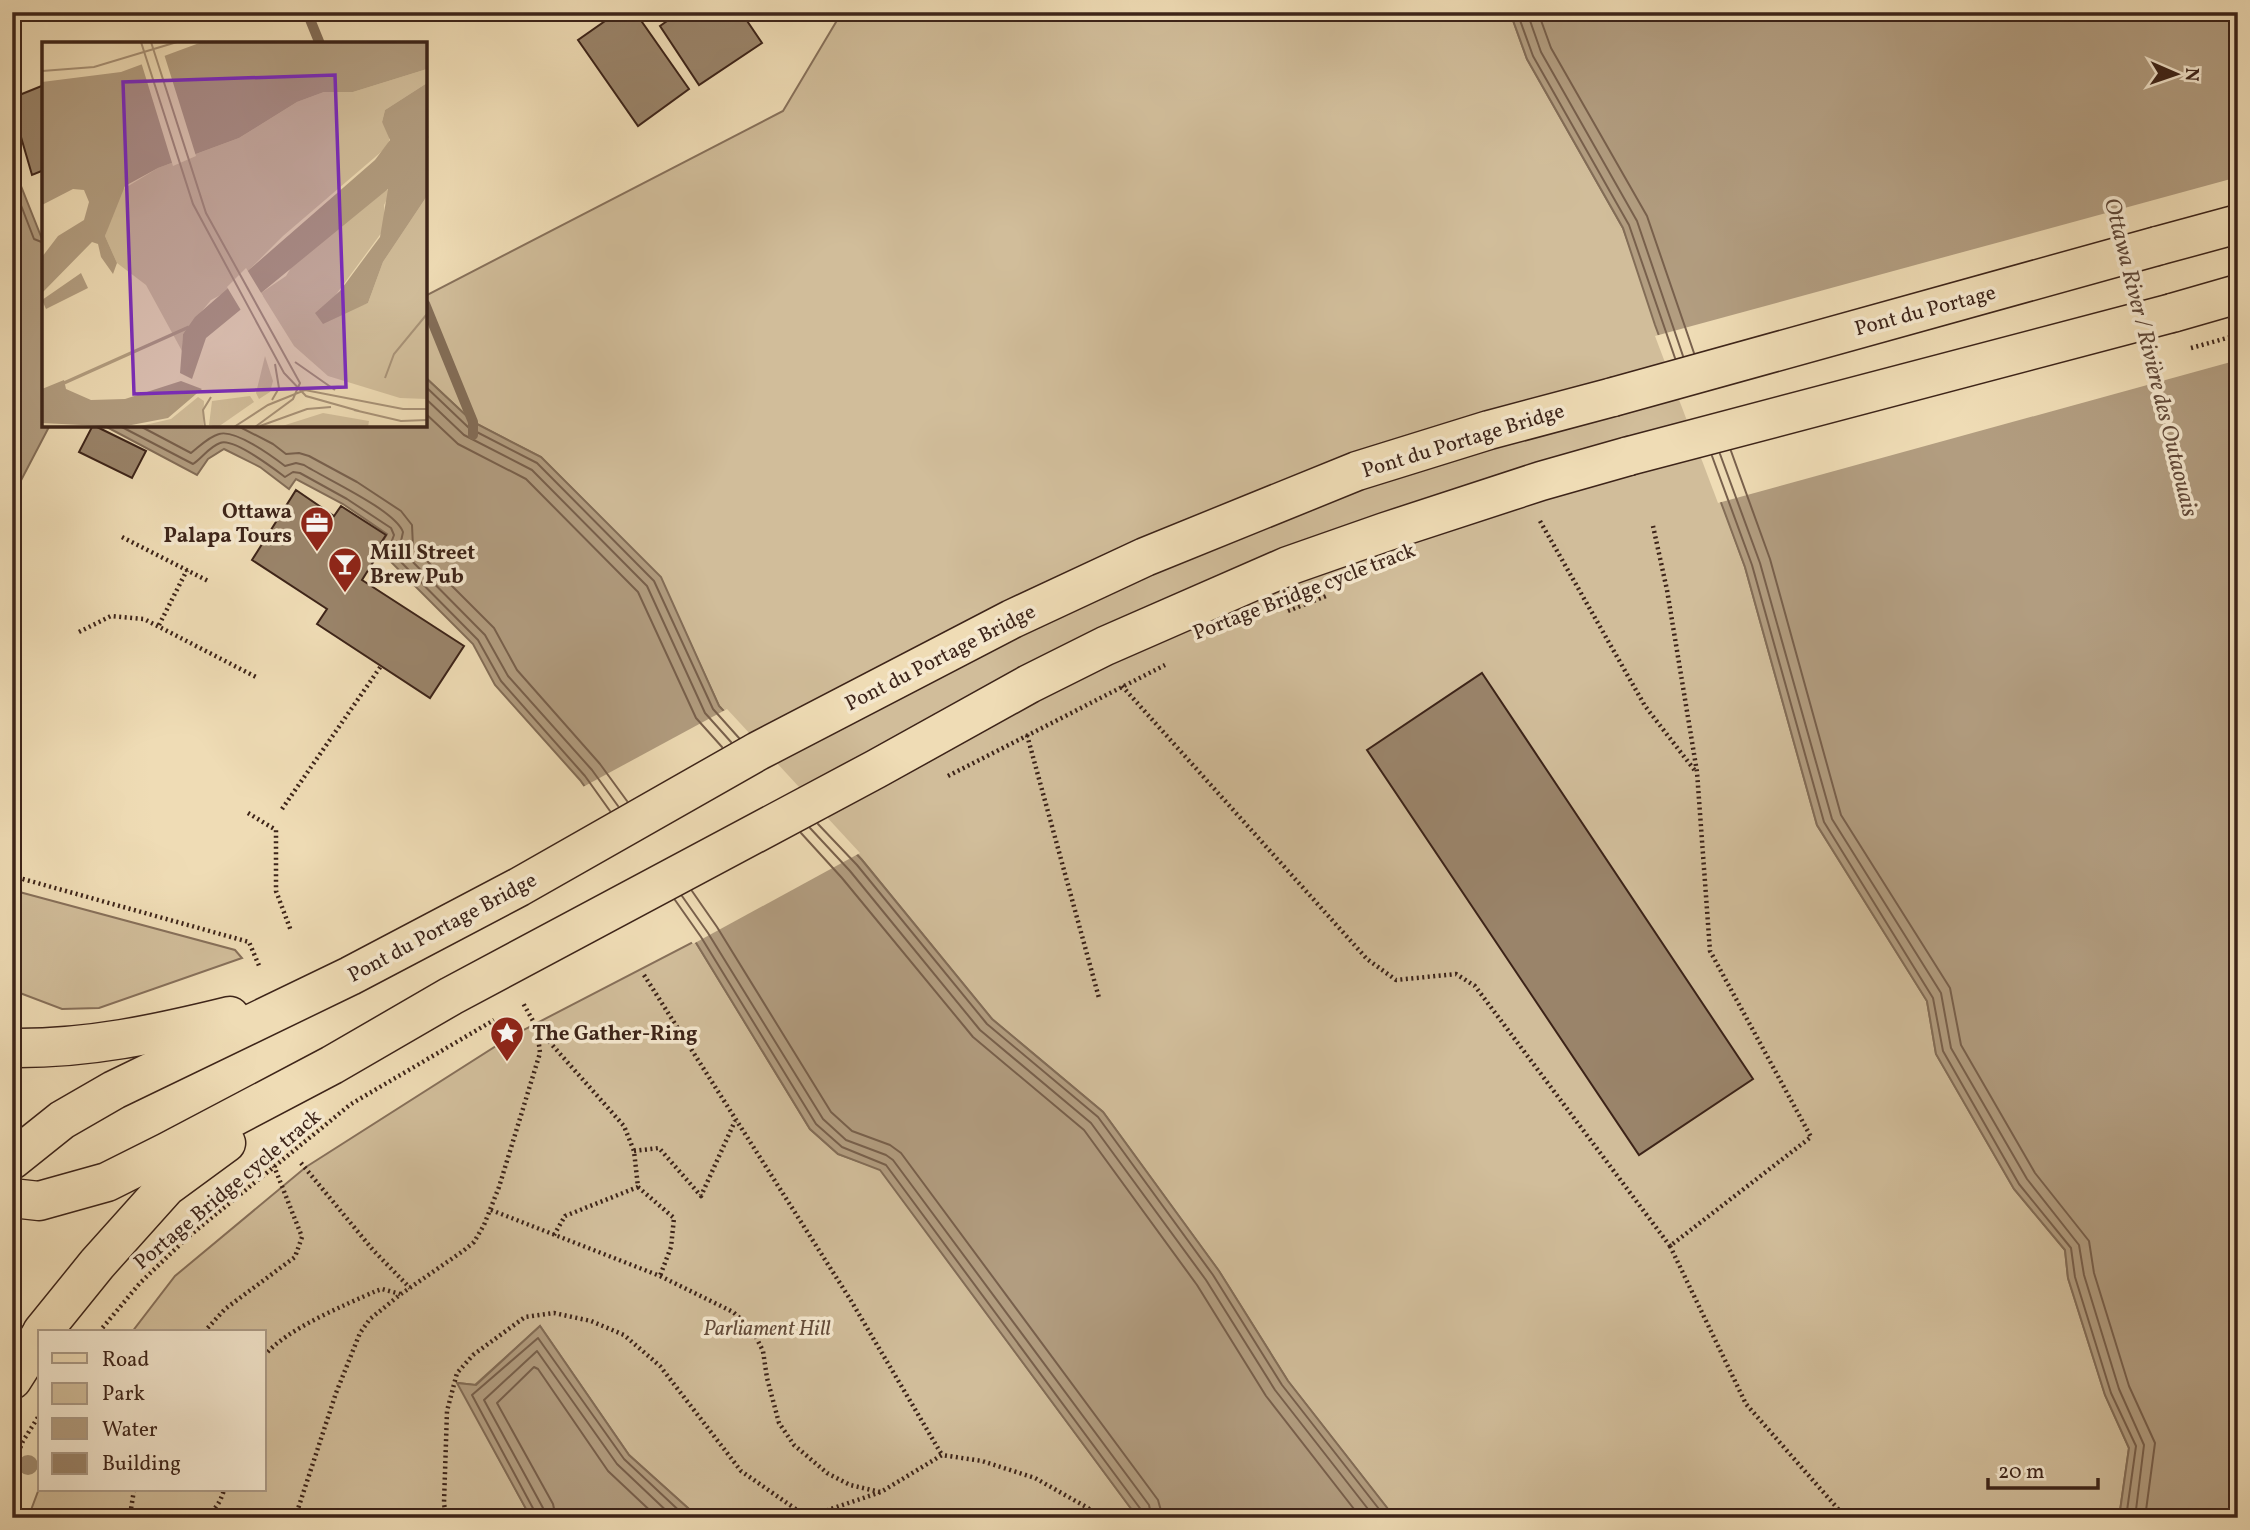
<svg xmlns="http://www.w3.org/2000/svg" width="2250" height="1530" font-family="Vollkorn,serif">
<rect width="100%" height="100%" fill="#efdcb5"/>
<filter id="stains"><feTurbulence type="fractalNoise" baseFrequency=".00286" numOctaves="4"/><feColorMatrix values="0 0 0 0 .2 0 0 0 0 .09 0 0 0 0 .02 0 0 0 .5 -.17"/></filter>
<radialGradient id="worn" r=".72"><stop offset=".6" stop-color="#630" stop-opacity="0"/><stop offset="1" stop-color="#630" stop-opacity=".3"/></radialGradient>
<!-- green -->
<g fill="#d1bd9a" stroke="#87705a" stroke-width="2">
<polygon points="842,12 1510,12 1527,59 1623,228 1745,567 1817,825 1927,1001 1936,1054 2014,1189 2065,1250 2068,1278 2105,1395 2129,1448 2119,1518 1395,1518 1288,1381 1219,1271 1103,1112 992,1019 862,860 719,706 660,577 541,457 473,422 425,377 425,296 783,111"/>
<polygon points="12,890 235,950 242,958 99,1008 62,1009 12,990"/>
<polygon points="695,941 810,1129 838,1154 880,1169 1138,1518 699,1518 629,1455 540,1326 475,1385 458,1383 531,1518 28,1518 40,1486 40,1490 264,1490 264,1332 132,1332 175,1276 306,1167 510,1037"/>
</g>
<!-- water -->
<g fill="#b29d80" stroke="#836d57" stroke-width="2">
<polygon points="1510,12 2238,12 2238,1518 2119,1518 2129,1448 2105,1395 2068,1278 2065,1250 2014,1189 1936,1054 1927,1001 1817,825 1745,567 1655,325 1623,228 1527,59"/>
<polygon points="12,152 17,176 44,244 44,425 50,425 16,490 12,488"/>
<polygon points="425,377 473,422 541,457 661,577 719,706 862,860 992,1019 1103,1112 1219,1271 1288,1381 1395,1518 1138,1518 880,1170 838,1154 810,1129 695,941 580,780 495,685 473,644 388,559 381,544 387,534 343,504 296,479 289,489 260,467 224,449 208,459 197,475 103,425 425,425"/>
<polygon points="540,1326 629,1455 699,1518 531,1518 457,1383 476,1385"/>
</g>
<!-- pier -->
<g fill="#efdcb5">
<polygon points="2238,177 2238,360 1718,503 1655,336"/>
<polygon points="727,709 860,853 693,944 581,788"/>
</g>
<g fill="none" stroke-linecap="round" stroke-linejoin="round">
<!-- shore -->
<g stroke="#78604c" stroke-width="2">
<polyline points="1517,12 1533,56 1629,225 1675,358"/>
<polyline points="1527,12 1541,52 1637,221 1683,356"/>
<polyline points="1538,12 1551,48 1647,216 1694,353"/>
<polyline points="12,182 34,239 44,243"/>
<polyline points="425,386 469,428 537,463 654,581 713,709 739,738"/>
<polyline points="425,398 464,435 532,470 647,586 705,713 731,742"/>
<polyline points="425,413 458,444 526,479 638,592 696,718 722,747"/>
<path d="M118,425L193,464C202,458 209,447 220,443C233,437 273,468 285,477L293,472L300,473L347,499L391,528L394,535L390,546L394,555L478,640L501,681L585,776L610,811"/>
<path d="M138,425L191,453C199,447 208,437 219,434C235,429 272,456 285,466L296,463L304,465C326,479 395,510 403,532L400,546L401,550L485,635L508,676L592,770L618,806"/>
<polyline points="236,425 273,444 286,454 299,453 309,456 357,482 401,511 412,525 413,547 494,628 517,670 600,764 627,801"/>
<polyline points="1731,451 1770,559 1841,815 1950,988 1961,1045 2035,1173 2089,1241 2094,1273 2129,1386 2155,1443 2145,1518"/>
<polyline points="1720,454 1760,563 1832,819 1941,993 1951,1048 2027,1179 2079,1245 2084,1275 2119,1389 2144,1445 2135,1518"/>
<polyline points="1712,456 1752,565 1824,822 1933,998 1943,1051 2019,1184 2071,1248 2075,1277 2111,1393 2136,1446 2126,1518"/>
<polyline points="818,824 857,865 987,1024 1098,1117 1213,1275 1282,1385 1386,1518"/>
<polyline points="810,828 850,871 980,1030 1091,1123 1206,1280 1275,1390 1375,1518"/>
<polyline points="801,833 842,878 973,1037 1084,1130 1197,1285 1266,1396 1361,1518"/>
<polyline points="692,891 717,927 831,1112 852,1131 890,1145 901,1153 1158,1500 1163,1518"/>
<polyline points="682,896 708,933 823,1119 846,1140 886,1155 893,1160 1149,1505 1152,1518"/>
<polyline points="675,900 701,937 816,1124 842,1147 886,1165 1142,1511 1143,1518"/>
<polyline points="536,1518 535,1512 472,1395 538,1338 624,1459 687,1518"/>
<polyline points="545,1518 543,1508 484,1400 537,1351 617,1464 674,1518"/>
<polyline points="556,1518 553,1504 497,1403 534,1367 538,1369 608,1471 658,1518"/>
</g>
<!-- stream -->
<g stroke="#836d57" stroke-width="10">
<polyline points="307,12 320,44"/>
<polyline points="425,304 473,422 473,435"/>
</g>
</g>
<!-- building -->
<g fill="#9a846a" stroke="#3d2419" stroke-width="2">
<polygon points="618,12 635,12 689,89 638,126 578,40"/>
<polygon points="680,12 741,12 762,43 699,85 660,26"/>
<polygon points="44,85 44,170 32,175 12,106 12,98"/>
<polygon points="93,425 146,451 132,478 79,452"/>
<polygon points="296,490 334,516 341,506 386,535 379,546 382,548 362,580 464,646 430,698 317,624 327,609 252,560"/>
<polygon points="1482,673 1753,1079 1639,1155 1367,750"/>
</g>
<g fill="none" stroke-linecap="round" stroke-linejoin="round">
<!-- primary casing -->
<g stroke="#3d2419" stroke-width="41">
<g id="primary">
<polyline points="2157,246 2238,224"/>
<polyline points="2172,313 2238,294"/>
<path d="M12,1048C87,1049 157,1034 230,1016"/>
<polyline points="12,1160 62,1120 114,1090 350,976 519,887 758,751 1012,619 1145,557 1357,471 1489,430 1613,397"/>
<polyline points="12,1198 39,1201 107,1182 167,1152 332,1065 451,996 876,769 1029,684 1105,646 1288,566 1385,532 1541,481 1629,456"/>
<polyline points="42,1332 97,1264 166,1187 226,1143"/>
<polyline points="12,1380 40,1336"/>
</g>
</g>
<!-- path -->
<g stroke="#3d2419" stroke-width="4.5" stroke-dasharray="2 3.5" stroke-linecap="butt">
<polyline points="1540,521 1645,706 1696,772"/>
<polyline points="122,537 210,582"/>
<polyline points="1288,611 1329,595"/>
<polyline points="159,625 187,570"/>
<polyline points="79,632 111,616 144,619 256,677"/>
<polyline points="1122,686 1367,959 1396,980 1456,974 1475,986 1670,1246 1811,1137 1710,951 1697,772 1667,590 1653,526"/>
<polyline points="1027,735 1099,998"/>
<polyline points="948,776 1165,665"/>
<polyline points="282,809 381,666"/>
<polyline points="248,813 276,830 276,891 291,931"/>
<polyline points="12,876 249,942 260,968"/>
<polyline points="644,975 850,1299 942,1455"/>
<polyline points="538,1029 624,1126 634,1151 638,1187 565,1216 554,1235"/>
<polyline points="634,1151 659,1148 701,1196 735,1121"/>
<polyline points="301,1163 373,1250 410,1288"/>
<polyline points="638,1187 674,1218 671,1247 660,1276"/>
<polyline points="491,1210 660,1276 733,1312 752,1329 763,1351 767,1378 779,1423 794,1445 827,1473 850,1485 880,1492"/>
<polyline points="1670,1246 1746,1404 1846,1518"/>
<polyline points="99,1332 140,1283 188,1237 351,1104 494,1020"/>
<polyline points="204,1332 225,1309 295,1257 302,1237 274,1166"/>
<path d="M264,1356C286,1329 345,1305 376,1291L382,1289L400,1294"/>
<polyline points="12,1468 23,1441 40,1414"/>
<polyline points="134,1490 131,1509 134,1518"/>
<path d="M202,1518C215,1511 220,1503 224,1490"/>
<polyline points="295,1518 336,1393 360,1333 370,1319 401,1294 463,1251 474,1242 484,1225 499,1187 540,1053 537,1028 523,1003"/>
<polyline points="446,1518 444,1503 447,1411 457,1373 473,1355 525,1317 554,1313 591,1321 624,1335 660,1366 741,1471 797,1510 822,1512 881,1492 942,1455 982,1461 1035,1478 1088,1508 1097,1518"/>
</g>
<!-- primary -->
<use href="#primary" stroke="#efdcb5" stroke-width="38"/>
<!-- primary-bridge casing -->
<g stroke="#3d2419" stroke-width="41" stroke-linecap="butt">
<g id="primary-bridge">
<polyline points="1613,397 2157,246"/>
<polyline points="1629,456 2172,313"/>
</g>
</g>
<!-- path-bridge -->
<polyline stroke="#3d2419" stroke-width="4.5" stroke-dasharray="2 3.5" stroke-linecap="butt" points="2191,348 2238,335"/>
<!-- primary-bridge -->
<use href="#primary-bridge" stroke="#efdcb5" stroke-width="38"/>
</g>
<!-- trees -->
<circle fill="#a18c71" cx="28" cy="1465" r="10"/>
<!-- icons -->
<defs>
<g id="office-pin" transform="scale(1.75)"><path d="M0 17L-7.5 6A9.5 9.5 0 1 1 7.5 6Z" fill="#8f2418" stroke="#f5e8cf"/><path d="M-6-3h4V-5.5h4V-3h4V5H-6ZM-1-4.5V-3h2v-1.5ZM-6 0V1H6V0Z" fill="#fff"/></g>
<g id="bar-pin" transform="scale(1.75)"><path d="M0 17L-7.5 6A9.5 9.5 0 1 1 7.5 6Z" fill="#8f2418" stroke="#f5e8cf"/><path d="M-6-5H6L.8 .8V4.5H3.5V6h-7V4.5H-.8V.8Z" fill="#fff"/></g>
<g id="sight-pin" transform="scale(1.75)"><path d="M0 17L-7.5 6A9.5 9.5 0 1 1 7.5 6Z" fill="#8f2418" stroke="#f5e8cf"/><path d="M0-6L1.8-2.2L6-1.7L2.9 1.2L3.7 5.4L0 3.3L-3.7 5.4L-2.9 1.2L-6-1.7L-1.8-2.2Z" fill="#fff"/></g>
</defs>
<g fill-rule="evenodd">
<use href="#office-pin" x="317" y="523"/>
<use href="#bar-pin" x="345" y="564"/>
<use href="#sight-pin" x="507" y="1033"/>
</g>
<g text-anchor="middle" stroke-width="7" stroke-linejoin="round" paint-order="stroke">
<!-- street labels -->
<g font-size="21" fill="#3d2419" stroke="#f5e8cf">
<text transform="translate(1925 310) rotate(-15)" y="7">Pont du Portage</text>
<text transform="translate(1463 440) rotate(-17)" y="7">Pont du Portage Bridge</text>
<text transform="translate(1304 591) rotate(-21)" y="7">Portage Bridge cycle track</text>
<text transform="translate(940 657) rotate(-27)" y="7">Pont du Portage Bridge</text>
<text transform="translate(442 927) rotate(-28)" y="7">Pont du Portage Bridge</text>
<text transform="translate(227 1189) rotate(-40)" y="7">Portage Bridge cycle track</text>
</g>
<!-- poi labels -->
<g font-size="21" font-weight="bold" fill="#3d2419" stroke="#f5e8cf" text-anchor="start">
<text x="292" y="518" text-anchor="end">Ottawa<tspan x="292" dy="24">Palapa Tours</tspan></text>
<text x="370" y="559">Mill Street<tspan x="370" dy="24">Brew Pub</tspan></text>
<text x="532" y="1040">The Gather-Ring</text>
</g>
<!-- park labels -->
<g font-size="21" font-style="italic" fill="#624a39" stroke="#f5e8cf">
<text x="767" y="1335">Parliament Hill</text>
</g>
<!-- water labels -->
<g font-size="23" font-style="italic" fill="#604838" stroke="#f5e8cf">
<text transform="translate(2152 357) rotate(76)" y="8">Ottawa River / Rivière des Outaouais</text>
</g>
</g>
<!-- overview -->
<g transform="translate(42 42)">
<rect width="385" height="385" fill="#efdcb5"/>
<path d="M385,27V41L343,68L340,80L348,93L346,104L241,194L186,249L169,258L141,292L140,309L104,243L75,221L63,194L78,149L116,126L197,96L255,60L282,50H311ZM341,147L349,149L342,163L343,186L290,258L304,269L326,261L341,220L385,154V357L358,356L286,334L252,304L219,251L244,234L250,224ZM223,314L231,339L228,350L217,357L214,351ZM208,354L212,360L176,385L167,383L170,359ZM156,355L162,359L161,385H94L129,377ZM281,371L327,379L326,385H237Z" fill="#d1bd9a"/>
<path d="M160,0H385V27L311,50H282L255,60L197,96L116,126L83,144L63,194L75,221L71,232L59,215L56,202L50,200L0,251V215L16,194L42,178L47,160L42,148L31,147L0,163V40L79,30ZM385,41V154L341,220L326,261L281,282L273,271L298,249L338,195L346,147L164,296L150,337L138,331L141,292L153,275L333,118L348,98L340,80L343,68ZM39,231L46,246L4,267L0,258ZM22,338L24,347L49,358L83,357L139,339L160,347L126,376L79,385L0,381V347Z" fill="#b29d80"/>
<path d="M122,12L154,114L131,124L99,20ZM204,226L221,254L200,270L185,245Z" fill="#efdcb5"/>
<path fill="none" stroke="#b29d80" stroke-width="3.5" d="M349,171L385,127M346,174L385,94M22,341L147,285"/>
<path fill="none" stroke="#a89277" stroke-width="2" d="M99,0L151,162L242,331L264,354L317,369M109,0L164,171L258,341L251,357L213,385M0,29L52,25L135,0M253,320L293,348M343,336L352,312L385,272M230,358L237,346L233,322M312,368L359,379L385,378M218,384L265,367L289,365M163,385L161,368L169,355M192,385L226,363L263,348L361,367H385"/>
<path fill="#7b2cbf" fill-opacity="0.15" stroke="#7b2cbf" stroke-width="3.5" d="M293,33L304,345L92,352L81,40Z"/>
<rect width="385" height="385" fill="none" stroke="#3d2419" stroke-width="3.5"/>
</g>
<!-- margin -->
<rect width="2250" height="1530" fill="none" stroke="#efdcb5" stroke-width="42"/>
<rect x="14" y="14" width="2222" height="1502" fill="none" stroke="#3d2419" stroke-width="3.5"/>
<rect x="21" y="21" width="2208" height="1488" fill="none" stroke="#3d2419" stroke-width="2"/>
<!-- legend -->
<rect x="38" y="1330" width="228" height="161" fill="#f5e8cf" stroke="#ab9a86" stroke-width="2"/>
<rect x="52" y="1353" width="35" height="10" fill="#efdcb5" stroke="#ab9a86" stroke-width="2"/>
<text x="102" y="1366" font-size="21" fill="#3d2419">Road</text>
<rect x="52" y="1383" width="35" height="21" fill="#d1bd9a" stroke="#ab9a86" stroke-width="2"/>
<text x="102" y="1400" font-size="21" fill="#3d2419">Park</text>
<rect x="52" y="1418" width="35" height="21" fill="#b29d80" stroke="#ab9a86" stroke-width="2"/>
<text x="102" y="1436" font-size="21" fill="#3d2419">Water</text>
<rect x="52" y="1453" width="35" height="21" fill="#9a846a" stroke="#ab9a86" stroke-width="2"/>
<text x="102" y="1470" font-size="21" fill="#3d2419">Building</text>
<!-- north arrow -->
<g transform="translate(2176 74) rotate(92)" stroke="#f5e8cf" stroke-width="5" paint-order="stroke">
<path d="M0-5L12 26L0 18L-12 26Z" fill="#3d2419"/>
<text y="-10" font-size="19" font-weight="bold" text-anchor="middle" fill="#3d2419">N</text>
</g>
<!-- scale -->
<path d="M1988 1478v10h110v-10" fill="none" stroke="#3d2419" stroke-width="3.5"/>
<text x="1998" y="1478" font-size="21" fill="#3d2419" stroke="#f5e8cf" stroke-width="5" paint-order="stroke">20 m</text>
<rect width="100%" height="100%" filter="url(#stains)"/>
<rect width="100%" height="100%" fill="url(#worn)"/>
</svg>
